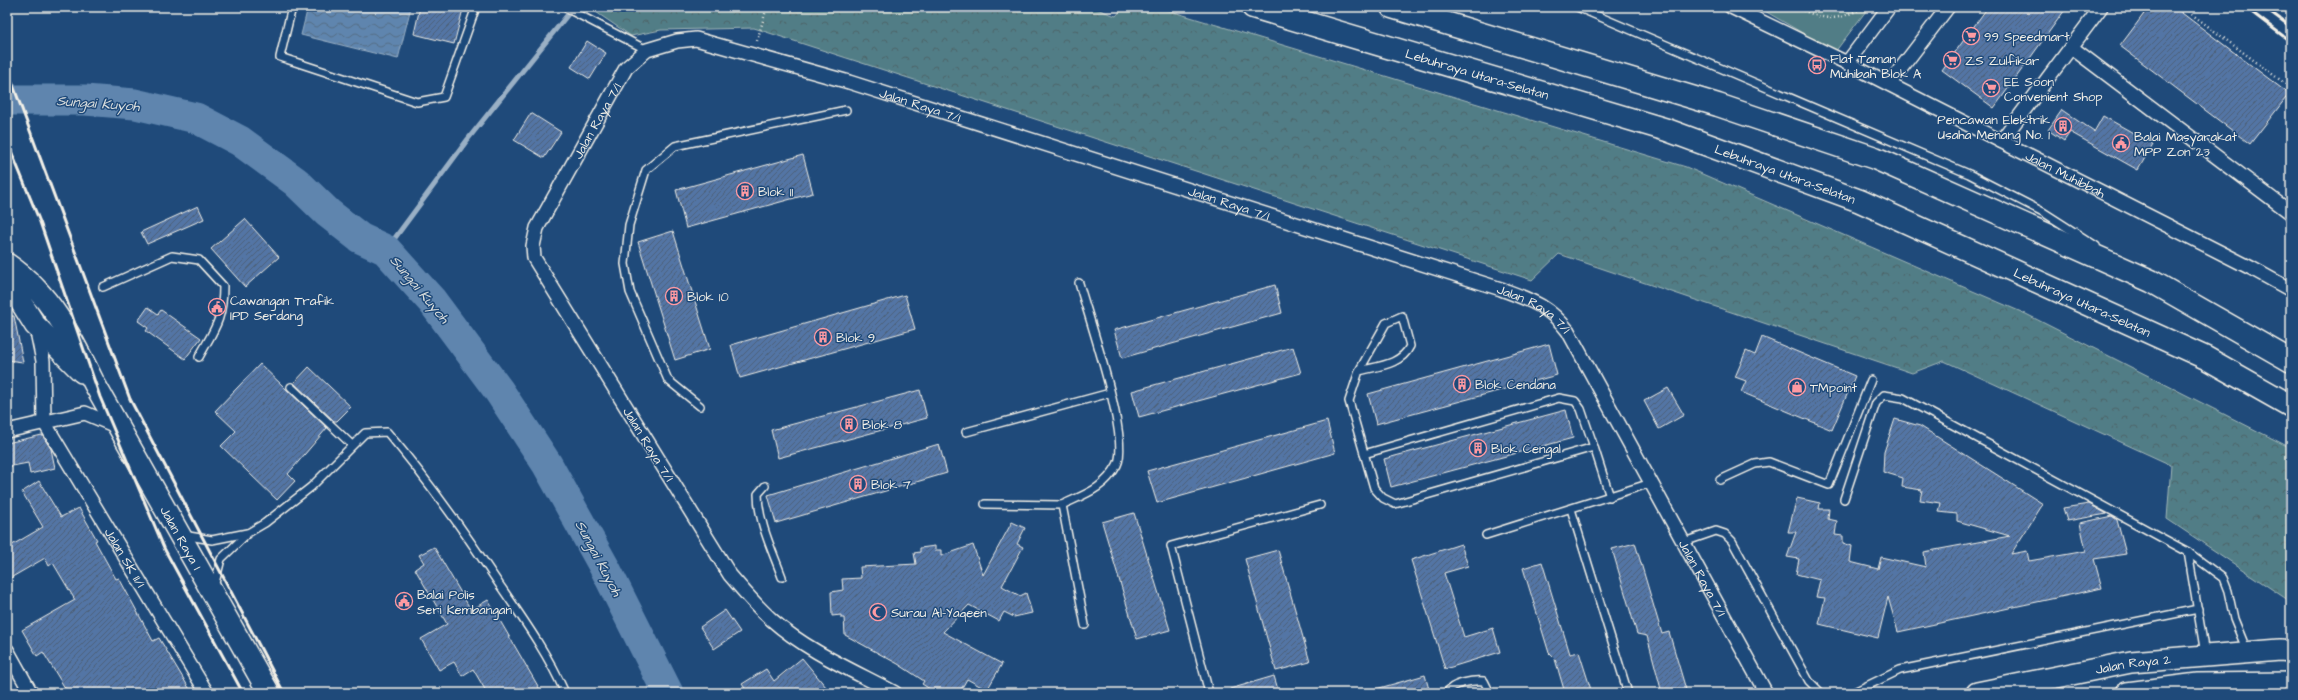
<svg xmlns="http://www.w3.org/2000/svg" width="2298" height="700" font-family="'Architects Daughter',sans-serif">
<defs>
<pattern id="forest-crowns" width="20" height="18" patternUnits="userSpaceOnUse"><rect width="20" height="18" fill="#517d86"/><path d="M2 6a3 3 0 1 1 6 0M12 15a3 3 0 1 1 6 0" fill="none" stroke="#4d6569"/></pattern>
<pattern id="water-waves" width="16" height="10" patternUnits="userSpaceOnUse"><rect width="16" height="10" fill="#5e85ae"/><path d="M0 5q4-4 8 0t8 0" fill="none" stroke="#566d84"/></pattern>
<pattern id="building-hatch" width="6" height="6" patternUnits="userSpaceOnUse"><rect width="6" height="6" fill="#5375a5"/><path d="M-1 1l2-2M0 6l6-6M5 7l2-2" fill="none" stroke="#4e5e76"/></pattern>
</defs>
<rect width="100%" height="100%" fill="#1f4a7a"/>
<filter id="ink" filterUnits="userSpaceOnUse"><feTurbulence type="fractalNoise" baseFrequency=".025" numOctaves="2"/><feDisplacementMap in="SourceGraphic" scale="8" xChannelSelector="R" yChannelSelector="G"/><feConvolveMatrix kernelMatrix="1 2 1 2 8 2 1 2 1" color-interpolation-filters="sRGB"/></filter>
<g filter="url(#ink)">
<!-- forest -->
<polygon fill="url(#forest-crowns)" stroke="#a2b7b7" points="1091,7 1116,16 1124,7 1157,7 1686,167 2026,314 2291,448 2291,602 2167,519 2171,465 1944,361 1912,373 1559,254 1532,280 754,28 661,30 631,36 590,8"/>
<!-- park -->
<polygon fill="#517d86" stroke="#a2b7b7" points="1758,7 1869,7 1835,52"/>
<!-- water -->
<polygon fill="url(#water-waves)" stroke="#9ab0c5" points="308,7 411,7 398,59 301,35"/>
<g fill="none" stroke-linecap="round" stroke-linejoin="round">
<!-- stream -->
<polyline stroke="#9ab0c5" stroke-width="5" points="386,250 468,139 569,13 577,7"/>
<!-- river -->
<polyline stroke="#5e85ae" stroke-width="31" points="7,100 85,100 135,104 196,118 240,141 296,182 328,213 360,238 386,250 432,301 499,391 547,464 606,570 668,693"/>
</g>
<!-- building -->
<g fill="url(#building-hatch)" stroke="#f4f1e8">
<polygon points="420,7 463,9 454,44 414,34"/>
<polygon points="1988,7 2067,7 1994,108 1942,70"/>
<polygon points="2149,7 2174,7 2289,94 2250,144 2120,46"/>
<polygon points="587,41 606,53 590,79 571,67"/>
<polygon points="2062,110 2094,132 2103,116 2153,144 2138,170 2070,132 2064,141 2048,130"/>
<polygon points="531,113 561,132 544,158 514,140"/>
<polygon points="803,155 813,193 686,228 676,190"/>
<polygon points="198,206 204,219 147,244 141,232"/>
<polygon points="245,219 279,257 245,287 211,249"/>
<polygon points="673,231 710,349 675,360 638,242"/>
<polygon points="1275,285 1282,313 1122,358 1114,330"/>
<polygon points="905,295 915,329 740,378 731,345"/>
<polygon points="148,307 158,314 161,310 201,338 185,359 146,331 148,328 138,321"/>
<polygon points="7,316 14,316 23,362 7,360"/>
<polygon points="1762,337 1855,376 1832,430 1741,392 1746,381 1735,377 1746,351 1755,355"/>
<polygon points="1549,344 1557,375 1376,424 1368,394"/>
<polygon points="1293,347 1301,373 1139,417 1132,391"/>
<polygon points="260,364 327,428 288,474 295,481 277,500 221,446 236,431 215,411"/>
<polygon points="309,367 351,407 337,421 334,421 294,383"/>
<polygon points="1668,388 1684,415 1659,429 1644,401"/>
<polygon points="920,390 927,418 778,458 771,430"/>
<polygon points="1566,410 1573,438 1391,487 1384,459"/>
<polygon points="1895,419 1920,426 2043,504 2011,554 2027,551 2029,561 2086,551 2080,523 2112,516 2117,520 2126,554 2094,559 2102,588 1898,632 1888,597 1878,638 1819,624 1825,598 1816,597 1820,580 1796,574 1799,559 1787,557 1796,532 1788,532 1797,498 1820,503 1819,509 1829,509 1828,519 1837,521 1835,535 1843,536 1843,543 1852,546 1850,562 1878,569 1881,557 1926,567 1924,552 2010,536 1957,521 1957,514 1939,512 1941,503 1920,500 1922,490 1902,487 1903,478 1883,472 1884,452"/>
<polygon points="1327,421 1335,453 1157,503 1147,471"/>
<polygon points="42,435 51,449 55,468 30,474 28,463 7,467 7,443"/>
<polygon points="939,444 947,473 776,523 768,495"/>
<polygon points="39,481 61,517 79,508 97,540 95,541 116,579 119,578 153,641 159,638 192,693 68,693 43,652 37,656 22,630 75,600 53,563 49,566 45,558 7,580 7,548 43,527 22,492"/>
<polygon points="2089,504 2107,514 2067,521 2063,508"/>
<polygon points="1134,513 1170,630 1137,639 1102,522"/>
<polygon points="1012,522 1025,528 1017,544 1023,547 1002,586 1020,596 1026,593 1032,613 1014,617 1004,612 999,621 969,605 943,632 1002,664 987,690 967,679 959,693 936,693 922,684 924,681 898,664 845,635 844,618 841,618 841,615 832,616 831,592 843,590 842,579 861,578 860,567 916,564 914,553 920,552 920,548 935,546 935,550 941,550 941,556 973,545 983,575"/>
<polygon points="1635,543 1662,634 1669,632 1687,693 1662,693 1647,636 1637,634 1612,549"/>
<polygon points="1461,544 1468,566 1444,573 1464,637 1493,628 1500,652 1445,669 1411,560"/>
<polygon points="434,547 471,610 488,600 542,693 487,693 473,669 462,676 454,662 439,670 421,639 447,624 415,569 424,563 419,555"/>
<polygon points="1278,550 1310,662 1276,671 1245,559"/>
<polygon points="1542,562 1570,654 1579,652 1592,693 1565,693 1555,659 1549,653 1523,568"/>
<polygon points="725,610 740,632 714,649 700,627"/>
<polygon points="802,658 831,693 748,693 742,684 766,669 774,681"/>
<polygon points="1425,675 1430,693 1377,693 1376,689"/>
<polygon points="1274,676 1279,693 1230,693 1230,689"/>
</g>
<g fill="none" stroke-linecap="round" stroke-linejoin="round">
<!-- service casing -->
<g stroke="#f4f1e8" stroke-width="10">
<g id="service">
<polyline points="292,7 280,57 417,102 444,97 476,7"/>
<polyline points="564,7 647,50"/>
<polyline points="1577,7 1969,174 2043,212 2096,246"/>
<path d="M103,287L172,256L199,260L223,286C223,320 215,328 199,357"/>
<path d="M1359,371C1378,366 1401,365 1410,346L1402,316L1386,323L1359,371L1349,401L1374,488L1383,498L1395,504L1594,447L1610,497"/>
<polyline points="291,387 352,445"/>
<polyline points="700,406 668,380 630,292 625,264 629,225 646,170 675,146 846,110"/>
<polyline points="966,432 1110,393"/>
<polyline points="1364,454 1559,398 1575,401 1581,409 1594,447"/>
<polyline points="1720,480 1755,464 1769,462 1829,485 1871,380"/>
<path d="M765,486L758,494C758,522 773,552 782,577"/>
<polyline points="1844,499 1876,403 1884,395 1903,398 2188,552 2223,578 2228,591 2234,619 2247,651"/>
<polyline points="985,504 1062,505 1085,625"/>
<path d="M1062,505C1085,494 1104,489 1117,465C1131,439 1088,316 1079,283"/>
<polyline points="1571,509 1628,693"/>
<polyline points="183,535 212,540 247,533"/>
<polyline points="1486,535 1651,483"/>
<polyline points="1684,542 1716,531 1725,534 1732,541 1809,681 1821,693"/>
<polyline points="2188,552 2205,654"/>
<path d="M214,587L221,559L248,533L265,523L311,487L365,433L387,432C428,480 464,531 499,584C523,619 548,654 565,693"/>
<polyline points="1208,689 1171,546 1320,505"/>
<path d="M1447,693C1451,683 1474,680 1484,681L1490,693"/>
<polyline points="1852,693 1900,670 2198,609"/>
</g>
</g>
<!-- minor casing -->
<g stroke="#f4f1e8" stroke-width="16">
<g id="minor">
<path id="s1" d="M1731,7L1847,63L2251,268L2291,290"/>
<polyline points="2071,47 2291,213"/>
<polyline points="1847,63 1889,7"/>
<polyline points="1889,84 1948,7"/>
<polyline points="2001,141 2101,7"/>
<polyline points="36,327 43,361 44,422"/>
<path id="s2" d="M44,422L207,693"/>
<polyline points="7,431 85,413 118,427"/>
<polyline points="7,650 31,693"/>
<path id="s3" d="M895,693C854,671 807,651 772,620C756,606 743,590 730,575L534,258L533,246L537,228L626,68L647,50L677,41L696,39L849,82L1501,289C1530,300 1548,305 1568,331L1766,693"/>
</g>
</g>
<!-- primary casing -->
<g stroke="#f4f1e8" stroke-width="24">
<g id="primary">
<path id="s4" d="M7,264C51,294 71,336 94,383L269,693"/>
<polyline points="7,285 17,296 35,325 82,372"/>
<path id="s5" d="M1977,693L2131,662L2280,650L2291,651"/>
<polyline points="2127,693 2198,684 2291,683"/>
</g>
</g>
<!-- motorway casing -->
<g stroke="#f4f1e8" stroke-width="25">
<g id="motorway">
<path id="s6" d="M1253,7L1667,130L1860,201L2206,358L2291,406"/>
<polyline points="1392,7 1718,105 1875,158 2151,281 2291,361"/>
</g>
</g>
<!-- path -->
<g stroke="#f4f1e8" stroke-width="2.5" stroke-dasharray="1 3" stroke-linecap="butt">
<path d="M1796,7C1826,21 1835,22 1864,7"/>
<polyline points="2182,7 2291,88"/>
<polyline points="757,41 767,7"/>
</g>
<!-- service -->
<use href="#service" stroke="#1f4a7a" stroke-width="7"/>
<!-- minor -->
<use href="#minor" stroke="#1f4a7a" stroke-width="13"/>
<!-- primary -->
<use href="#primary" stroke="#1f4a7a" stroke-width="21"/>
<!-- motorway -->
<use href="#motorway" stroke="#1f4a7a" stroke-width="22"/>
<!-- rail -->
<g stroke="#f4f1e8" stroke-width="3">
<polyline points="2245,7 2291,42"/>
<polyline points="2264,7 2291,27"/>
<polyline points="7,69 130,399 284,693"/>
<polyline points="7,141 40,222 100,397 165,550 243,693"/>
</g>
</g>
</g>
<!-- icons -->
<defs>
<g id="supermarket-ring" transform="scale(0.9)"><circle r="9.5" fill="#1f4a7a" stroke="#ff9aa2" stroke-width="1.5"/><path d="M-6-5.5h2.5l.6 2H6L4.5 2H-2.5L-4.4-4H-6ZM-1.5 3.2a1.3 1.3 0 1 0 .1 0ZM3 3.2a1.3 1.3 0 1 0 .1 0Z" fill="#ff9aa2"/></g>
<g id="bus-ring" transform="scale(0.9)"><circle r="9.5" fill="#1f4a7a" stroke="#ff9aa2" stroke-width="1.5"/><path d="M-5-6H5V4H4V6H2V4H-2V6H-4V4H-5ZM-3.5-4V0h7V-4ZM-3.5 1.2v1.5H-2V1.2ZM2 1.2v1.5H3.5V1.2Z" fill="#ff9aa2"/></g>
<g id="building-ring" transform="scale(0.9)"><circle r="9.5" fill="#1f4a7a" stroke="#ff9aa2" stroke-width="1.5"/><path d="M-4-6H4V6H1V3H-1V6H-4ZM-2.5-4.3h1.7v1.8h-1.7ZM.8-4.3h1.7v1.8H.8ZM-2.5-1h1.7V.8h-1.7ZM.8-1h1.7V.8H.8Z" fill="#ff9aa2"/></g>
<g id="civic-ring" transform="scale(0.9)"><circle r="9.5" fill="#1f4a7a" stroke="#ff9aa2" stroke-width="1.5"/><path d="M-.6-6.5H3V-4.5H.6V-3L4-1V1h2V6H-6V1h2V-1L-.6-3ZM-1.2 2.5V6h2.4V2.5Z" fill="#ff9aa2"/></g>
<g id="shop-ring" transform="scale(0.9)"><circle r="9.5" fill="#1f4a7a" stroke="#ff9aa2" stroke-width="1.5"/><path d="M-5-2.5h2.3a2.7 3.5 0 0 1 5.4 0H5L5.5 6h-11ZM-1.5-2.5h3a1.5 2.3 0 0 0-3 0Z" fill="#ff9aa2"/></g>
<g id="mosque-ring" transform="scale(0.9)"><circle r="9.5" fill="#1f4a7a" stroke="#ff9aa2" stroke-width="1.5"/><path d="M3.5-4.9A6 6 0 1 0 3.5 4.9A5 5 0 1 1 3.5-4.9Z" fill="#ff9aa2"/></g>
</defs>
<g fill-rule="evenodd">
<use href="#supermarket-ring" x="1971" y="36"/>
<use href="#supermarket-ring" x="1952" y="60"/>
<use href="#bus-ring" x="1817" y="65"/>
<use href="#supermarket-ring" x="1991" y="88"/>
<use href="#building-ring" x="2063" y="126"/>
<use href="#civic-ring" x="2121" y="143"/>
<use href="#building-ring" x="745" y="191"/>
<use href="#building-ring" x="674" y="296"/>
<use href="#civic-ring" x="217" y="307"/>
<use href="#building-ring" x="823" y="337"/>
<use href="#building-ring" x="1462" y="384"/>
<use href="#shop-ring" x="1797" y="387"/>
<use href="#building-ring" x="849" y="424"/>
<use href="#building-ring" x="1478" y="448"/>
<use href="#building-ring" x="858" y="484"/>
<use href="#civic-ring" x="404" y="601"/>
<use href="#mosque-ring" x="878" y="612"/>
</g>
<g text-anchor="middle" stroke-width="3" stroke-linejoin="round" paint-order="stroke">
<!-- poi labels -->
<g font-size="13" fill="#f4f1e8" stroke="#1f4a7a" text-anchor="start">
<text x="1984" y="41">99 Speedmart</text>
<text x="1830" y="63">Flat Taman<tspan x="1830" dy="15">Muhibah Blok A</tspan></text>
<text x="1965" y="65">ZS Zulfikar</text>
<text x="2004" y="86">EE Soon<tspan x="2004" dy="15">Convenient Shop</tspan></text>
<text x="2050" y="124" text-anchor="end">Pencawan Elektrik<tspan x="2050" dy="15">Usaha Menang No. 1</tspan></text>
<text x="2134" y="141">Balai Masyarakat<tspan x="2134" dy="15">MPP Zon 23</tspan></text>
<text x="758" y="196">Blok 11</text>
<text x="687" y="301">Blok 10</text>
<text x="230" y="305">Cawangan Trafik<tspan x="230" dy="15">IPD Serdang</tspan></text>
<text x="836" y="342">Blok 9</text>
<text x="1475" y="389">Blok Cendana</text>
<text x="1810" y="392">TMpoint</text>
<text x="862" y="429">Blok 8</text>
<text x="1491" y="453">Blok Cengal</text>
<text x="871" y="489">Blok 7</text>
<text x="417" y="599">Balai Polis<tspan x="417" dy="15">Seri Kembangan</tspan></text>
<text x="891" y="617">Surau Al-Yaqeen</text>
</g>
<!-- street labels -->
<g font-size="13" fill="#f4f1e8" stroke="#1f4a7a">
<text dy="5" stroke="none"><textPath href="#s6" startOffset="234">Lebuhraya Utara–Selatan</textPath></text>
<text dy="5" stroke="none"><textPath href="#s3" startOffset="1103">Jalan Raya 7/1</textPath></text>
<text dy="5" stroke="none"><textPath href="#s3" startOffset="731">Jalan Raya 7/1</textPath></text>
<text dy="5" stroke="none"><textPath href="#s6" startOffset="558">Lebuhraya Utara–Selatan</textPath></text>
<text dy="5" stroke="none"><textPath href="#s1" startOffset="374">Jalan Muhibbah</textPath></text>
<text dy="5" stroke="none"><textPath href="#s3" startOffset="1427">Jalan Raya 7/1</textPath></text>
<text dy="5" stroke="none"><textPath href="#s6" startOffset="882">Lebuhraya Utara–Selatan</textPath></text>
<text dy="5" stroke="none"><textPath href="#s3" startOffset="1751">Jalan Raya 7/1</textPath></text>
<text transform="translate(649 444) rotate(58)" y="5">Jalan Raya 7/1</text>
<text dy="5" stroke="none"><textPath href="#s4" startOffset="327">Jalan Raya 1</textPath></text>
<text dy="5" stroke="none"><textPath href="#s2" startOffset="158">Jalan SK 11/1</textPath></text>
<text dy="5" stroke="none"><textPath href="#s3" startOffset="2074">Jalan Raya 7/1</textPath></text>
<text dy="5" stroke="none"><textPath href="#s5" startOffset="159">Jalan Raya 2</textPath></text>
</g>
<!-- water labels -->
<g font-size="14" font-style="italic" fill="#dee1df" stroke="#1f4a7a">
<text transform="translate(98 103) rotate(4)" y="5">Sungai Kuyoh</text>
<text transform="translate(420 289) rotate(50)" y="5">Sungai Kuyoh</text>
<text transform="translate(599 558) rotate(62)" y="5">Sungai Kuyoh</text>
</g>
</g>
<!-- margin -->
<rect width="2298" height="700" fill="none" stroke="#1f4a7a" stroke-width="24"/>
<rect x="12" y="12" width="2274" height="676" fill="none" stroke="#f4f1e8" stroke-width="1.5" filter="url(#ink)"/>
</svg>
